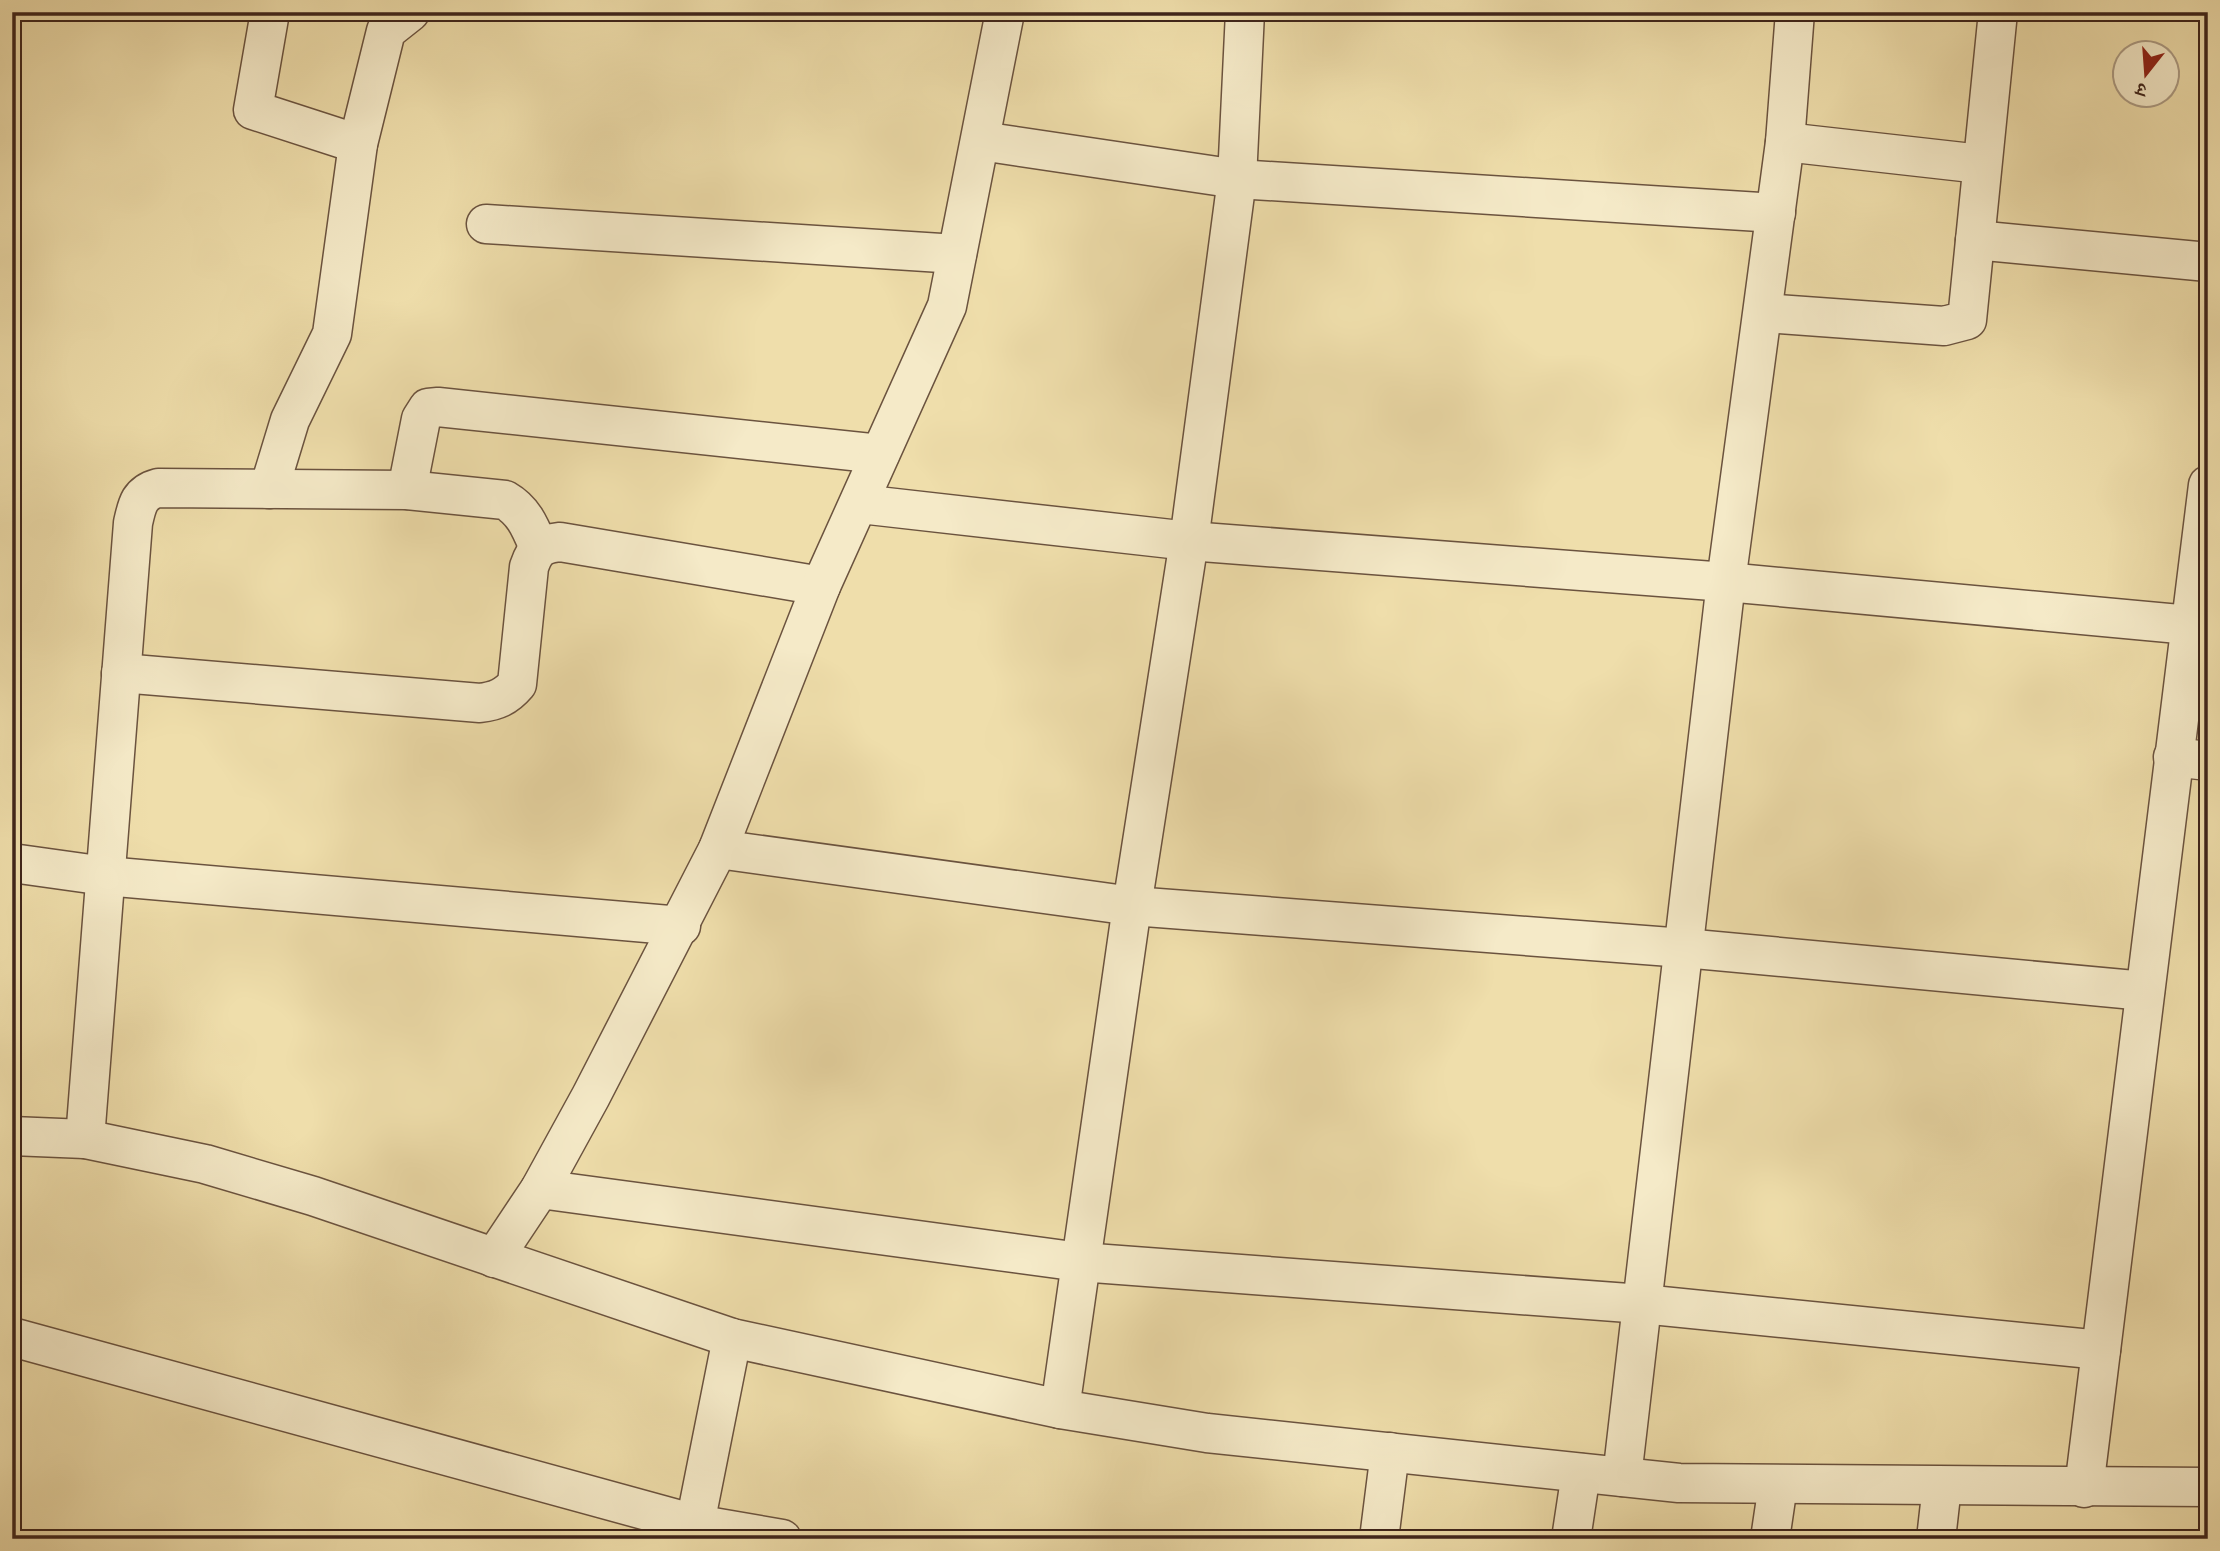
<svg xmlns="http://www.w3.org/2000/svg" width="2220" height="1551" font-family="Alegreya,'Noto Serif Devanagari',serif">
<rect width="100%" height="100%" fill="#efdeab"/>
<filter id="stains"><feTurbulence type="fractalNoise" baseFrequency=".00286" numOctaves="4"/><feColorMatrix values="0 0 0 0 .2 0 0 0 0 .09 0 0 0 0 .02 0 0 0 .5 -.17"/></filter>
<radialGradient id="worn" r=".72"><stop offset=".6" stop-color="#630" stop-opacity="0"/><stop offset="1" stop-color="#630" stop-opacity=".3"/></radialGradient>
<g fill="none" stroke-linecap="round" stroke-linejoin="round">
<!-- minor casing -->
<g stroke="#6b533f" stroke-width="41">
<g id="minor">
<polyline points="270,12 253,110 358,144"/>
<polyline points="981,141 1237,179 1776,213"/>
<polyline points="1785,142 1981,164"/>
<polyline points="486,224 957,254"/>
<polyline points="1975,240 2208,262"/>
<polyline points="1764,313 1944,326 1967,320 1998,12"/>
<polyline points="269,489 290,420 332,334 358,144 386,31 410,12"/>
<polyline points="407,490 421,419 428,408 438,407 880,454"/>
<polyline points="860,504 1189,541 1726,582 2190,625"/>
<path d="M121,673L480,703C496,701 506,697 517,684L529,567C535,549 541,544 560,542L821,586"/>
<polyline points="2173,757 2208,761"/>
<polyline points="718,849 1132,906 1684,948 2145,991"/>
<polyline points="12,863 105,876 681,926"/>
<polyline points="12,1136 85,1139 205,1164 313,1196 732,1338 1060,1409 1207,1433 1679,1483 2208,1487"/>
<path d="M85,1139L133,523C137,505 139,493 158,488L407,490L505,500C524,511 530,527 539,548"/>
<polyline points="540,1189 1080,1262 1642,1304 2101,1350"/>
<polyline points="494,1258 540,1189 591,1096 718,849 821,586 947,306 1005,12"/>
<polyline points="12,1337 695,1524 782,1539"/>
<polyline points="1060,1409 1132,906 1189,541 1237,179 1245,12"/>
<polyline points="1622,1477 1726,582 1785,142 1795,12"/>
<polyline points="2084,1488 2208,485"/>
<polyline points="692,1539 732,1338"/>
<polyline points="1379,1539 1390,1452"/>
<polyline points="1571,1539 1581,1473"/>
<polyline points="1770,1539 1778,1485"/>
<polyline points="1936,1539 1942,1486"/>
</g>
</g>
<!-- minor -->
<use href="#minor" stroke="#f5eac8" stroke-width="38"/>
</g>
<!-- margin -->
<rect width="2220" height="1551" fill="none" stroke="#efdeab" stroke-width="42"/>
<rect x="14" y="14" width="2192" height="1523" fill="none" stroke="#3f251b" stroke-width="3.5"/>
<rect x="21" y="21" width="2178" height="1509" fill="none" stroke="#3f251b" stroke-width="2"/>
<!-- north arrow -->
<g transform="translate(2146 74) rotate(197)"><circle r="33" fill="#f5eac8" stroke="#ac9b83" stroke-width="2"/>
<path d="M0-5L12 26L0 18L-12 26Z" fill="#8f2418"/>
<text y="-10" font-size="19" font-weight="bold" text-anchor="middle" fill="#3f251b">उ</text>
</g>
<rect width="100%" height="100%" filter="url(#stains)"/>
<rect width="100%" height="100%" fill="url(#worn)"/>
</svg>
